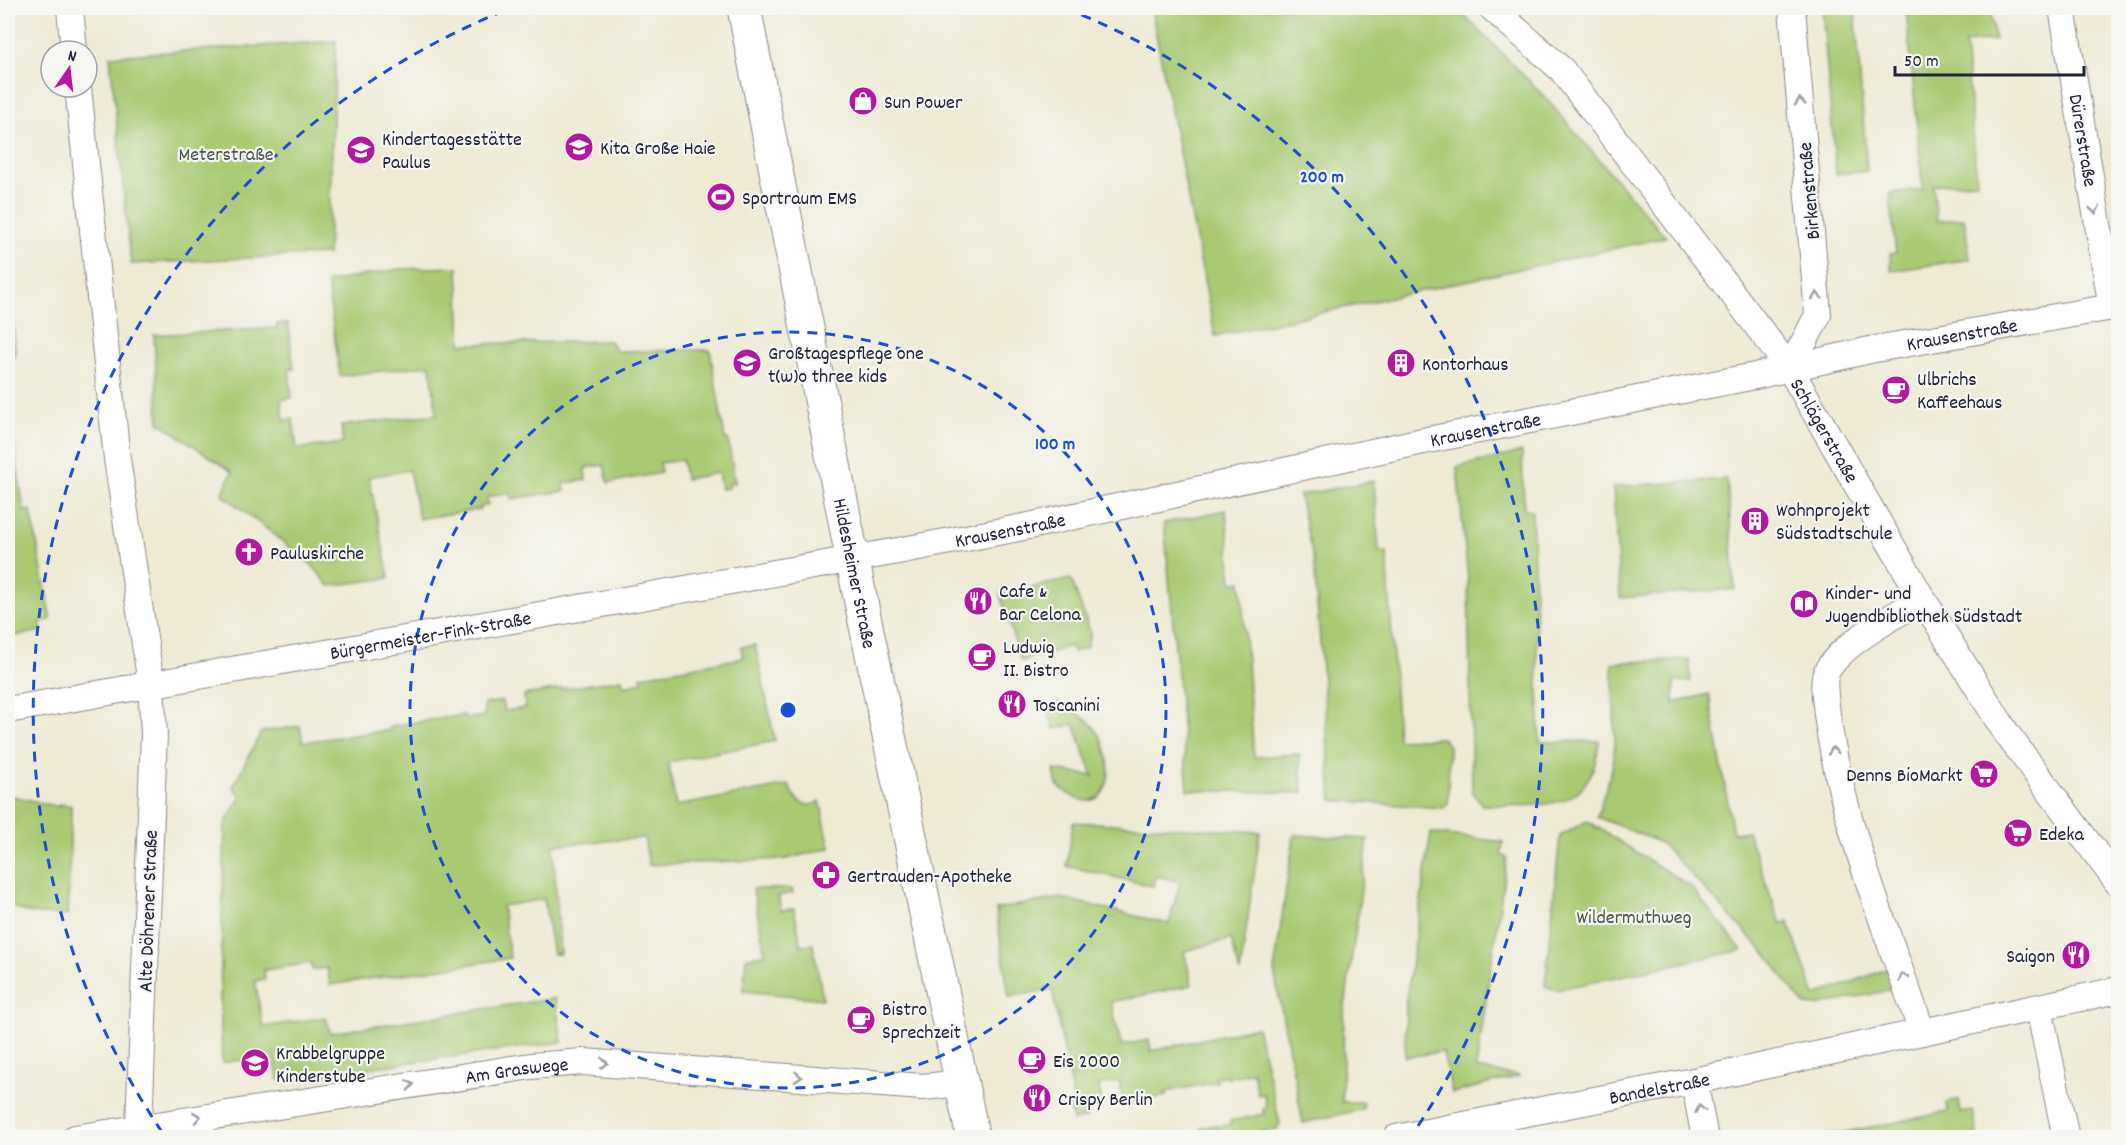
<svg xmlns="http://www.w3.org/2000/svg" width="2126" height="1145" font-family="Dekko,sans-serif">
<rect width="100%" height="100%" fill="#f6f6f2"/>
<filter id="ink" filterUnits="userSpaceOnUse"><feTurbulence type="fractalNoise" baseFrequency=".0167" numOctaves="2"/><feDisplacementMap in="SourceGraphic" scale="12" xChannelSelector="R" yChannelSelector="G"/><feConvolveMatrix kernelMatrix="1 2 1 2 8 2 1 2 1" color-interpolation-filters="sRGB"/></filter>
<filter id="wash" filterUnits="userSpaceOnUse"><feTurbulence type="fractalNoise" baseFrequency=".008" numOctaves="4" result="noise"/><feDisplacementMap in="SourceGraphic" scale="24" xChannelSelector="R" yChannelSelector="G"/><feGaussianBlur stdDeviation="1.35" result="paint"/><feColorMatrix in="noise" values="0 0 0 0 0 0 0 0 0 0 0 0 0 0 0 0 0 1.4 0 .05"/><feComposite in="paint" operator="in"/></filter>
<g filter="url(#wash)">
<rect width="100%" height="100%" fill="#eeead4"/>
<!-- green -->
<g fill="#a9ca73" stroke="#667657" stroke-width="1.5">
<polygon points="1151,8 1457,8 1542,94 1666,237 1215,336"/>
<polygon points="1822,8 1855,8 1867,171 1836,174"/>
<polygon points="1906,8 1990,8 1995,40 1965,43 1977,182 1933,185 1937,221 1964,218 1970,259 1891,271 1890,254 1896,253 1890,193 1923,189"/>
<polygon points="336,41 328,254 131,264 110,56"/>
<polygon points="8,222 13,277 9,278 16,356 8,357"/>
<polygon points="458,267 461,344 610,341 616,351 710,350 725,439 728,439 735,483 729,483 729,488 721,489 718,473 685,479 682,460 660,463 661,473 608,483 604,465 585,468 586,480 564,483 565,491 511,499 509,493 487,497 488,505 481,506 481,509 419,519 409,470 369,477 389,578 329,586 311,564 222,494 232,472 159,422 154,335 277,328 277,324 288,323 294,369 289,370 292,398 281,400 284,420 293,419 297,449 343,443 341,426 437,414 430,365 340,376 327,282 399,269"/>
<polygon points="8,405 24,511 31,510 51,620 40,622 42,631 8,637"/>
<path d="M1522,452L1524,509L1532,510L1540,742L1599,741C1592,816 1541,805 1482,805L1472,791L1468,579L1457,467Z"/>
<polygon points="1727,479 1735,589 1620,598 1613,487"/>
<polygon points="1374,481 1379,552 1387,552 1398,740 1442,738 1449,746 1448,804 1443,808 1332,800 1314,563 1299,495"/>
<polygon points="1226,510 1232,582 1241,582 1254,757 1299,754 1303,793 1188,790 1164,523"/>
<polygon points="1071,579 1091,634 1086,648 1073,652 1071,646 1021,661 1000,594"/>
<path d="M755,645L775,741L668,762L676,806L789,785C793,800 805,811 820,801L830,848L786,859L649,865L644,838L553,845L560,954H553L544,899L502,906L510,958L330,985L327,968L312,970L311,963L264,970L265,979L255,981L263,1027L326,1017L330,1033L555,998L562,1042L278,1080L274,1056L222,1063L220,993L225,824L241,796L233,787L261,732L300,726L303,742L390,730L391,726L464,715L466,719L484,716V704L502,701L504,711L525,708L524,695L622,679L624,686L642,682L641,676L743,658L741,647Z"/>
<polygon points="1689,659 1691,681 1674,682 1674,703 1709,694 1733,833 1747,831 1781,924 1788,921 1815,996 1887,969 1892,981 1891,990 1816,1006 1806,1005 1798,998 1768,956 1661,843 1597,817 1613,765 1615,741 1612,663"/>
<path d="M1059,702C1069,709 1085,716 1093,726C1123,762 1109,832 1057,785L1054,770L1093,776L1074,724L1054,729L1047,706Z"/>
<path d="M8,795L59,807V804L71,806L68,915C49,914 22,916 8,903Z"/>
<polygon points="1587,821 1690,886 1742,950 1556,990 1545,986 1560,836"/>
<polygon points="1073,822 1260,832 1240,973 1231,939 1184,951 1192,985 1111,1002 1121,1045 1149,1040 1151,1051 1257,1027 1280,1124 1277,1129 1237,1137 1175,1137 1174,1135 1201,1132 1201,1128 1216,1125 1217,1127 1231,1124 1230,1121 1264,1114 1263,1109 1266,1108 1264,1094 1258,1095 1253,1072 1227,1078 1226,1075 1216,1077 1217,1082 1166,1092 1167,1096 1123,1103 1119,1081 1099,1085 1102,1106 1085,1109 1087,1118 1073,1121 1070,1105 1074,1104 1052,989 1009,997 996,909 1061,898 1169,924 1180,882 1156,876 1153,886 1067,866"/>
<polygon points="1431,833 1503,842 1501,855 1507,857 1476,1069 1520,1076 1452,1093 1443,1052 1405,1057 1406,999"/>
<polygon points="1294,835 1368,839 1344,1014 1342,1102 1363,1102 1363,1109 1303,1123 1274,971"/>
<polygon points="753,889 792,889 793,893 778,896 781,910 794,909 801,945 813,944 823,999 743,991 746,958 765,954"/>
<polygon points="1959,1100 1961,1113 1973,1111 1978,1137 1821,1137 1947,1112 1946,1103"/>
</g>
</g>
<g filter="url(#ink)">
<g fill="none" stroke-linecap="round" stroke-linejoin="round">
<!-- street casing -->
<g stroke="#888688" stroke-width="28">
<g id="street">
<polyline points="70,8 74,51"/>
<path id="s1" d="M1492,8L1562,70L1790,369L1922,598L2007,734L2118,883"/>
<path id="s2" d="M2062,8L2112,308"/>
<polyline points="78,87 117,459 151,684 154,734 139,1126 141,1138"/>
<polyline points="1790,369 1818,315 1792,8"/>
<path id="s3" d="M8,710L898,551L1029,526L1423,441L1755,376L1870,350L2118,306"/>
<polyline points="2039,1008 2066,1138"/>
<path d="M1922,1032C1886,928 1842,824 1827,714C1826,701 1821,679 1828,669C1845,641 1895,617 1922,598"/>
<polyline points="1694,1081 1705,1138"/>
<path id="s4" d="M75,1138L531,1066L583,1062L923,1087L962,1083"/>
<path id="s5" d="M1396,1138L1694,1081L2118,990"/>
</g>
</g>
<!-- secondary casing -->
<g stroke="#888688" stroke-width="35">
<g id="secondary">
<path id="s6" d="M744,8L860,597L973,1138"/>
</g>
</g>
<!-- street -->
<use href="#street" stroke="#fff" stroke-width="26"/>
<!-- secondary -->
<use href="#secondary" stroke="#fff" stroke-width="33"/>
</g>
<!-- one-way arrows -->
<defs><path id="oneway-chevron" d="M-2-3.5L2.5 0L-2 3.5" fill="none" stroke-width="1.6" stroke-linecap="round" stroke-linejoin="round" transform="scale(1.5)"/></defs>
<g stroke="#9c9ca7">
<use href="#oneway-chevron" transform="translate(1800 102) rotate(-95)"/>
<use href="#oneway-chevron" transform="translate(2095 210) rotate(81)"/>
<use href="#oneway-chevron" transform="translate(1817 296) rotate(-95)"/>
<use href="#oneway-chevron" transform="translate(1833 751) rotate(-98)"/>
<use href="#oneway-chevron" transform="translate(1903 977) rotate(-109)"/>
<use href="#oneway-chevron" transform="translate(604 1063) rotate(2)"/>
<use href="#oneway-chevron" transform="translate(798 1077) rotate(4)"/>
<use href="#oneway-chevron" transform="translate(410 1085) rotate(-9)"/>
<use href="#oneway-chevron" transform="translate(1700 1109) rotate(-101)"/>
<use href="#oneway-chevron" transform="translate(197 1117) rotate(-9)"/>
</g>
</g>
<!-- distance rings -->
<g fill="none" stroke="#1d4ed8" stroke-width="3" stroke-dasharray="10 8">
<circle cx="788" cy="710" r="378"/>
<path d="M162 1132A755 755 0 0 1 511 8M1065 8A755 755 0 0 1 1414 1132"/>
</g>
<!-- icons -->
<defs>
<g id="shop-disc" transform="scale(1.5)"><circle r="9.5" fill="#b5179e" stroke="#f6f6f2"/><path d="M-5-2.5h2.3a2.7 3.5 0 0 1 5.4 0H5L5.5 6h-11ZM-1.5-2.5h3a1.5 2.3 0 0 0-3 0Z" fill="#fff"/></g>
<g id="school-disc" transform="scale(1.5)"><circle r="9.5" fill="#b5179e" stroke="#f6f6f2"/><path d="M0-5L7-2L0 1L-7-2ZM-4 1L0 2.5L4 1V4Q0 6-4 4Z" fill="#fff"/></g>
<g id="stadium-disc" transform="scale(1.5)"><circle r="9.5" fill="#b5179e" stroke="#f6f6f2"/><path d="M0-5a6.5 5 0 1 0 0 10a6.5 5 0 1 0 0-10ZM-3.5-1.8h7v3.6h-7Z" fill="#fff"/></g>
<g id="building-disc" transform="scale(1.5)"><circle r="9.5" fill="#b5179e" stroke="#f6f6f2"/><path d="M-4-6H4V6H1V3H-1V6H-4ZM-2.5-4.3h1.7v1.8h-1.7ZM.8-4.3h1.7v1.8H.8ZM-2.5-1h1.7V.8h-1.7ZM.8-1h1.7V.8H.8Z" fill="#fff"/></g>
<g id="cafe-disc" transform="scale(1.5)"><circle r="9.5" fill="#b5179e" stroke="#f6f6f2"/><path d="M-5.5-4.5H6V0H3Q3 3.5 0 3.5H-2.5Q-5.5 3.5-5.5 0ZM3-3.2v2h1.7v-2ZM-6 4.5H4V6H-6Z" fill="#fff"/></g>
<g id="church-disc" transform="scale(1.5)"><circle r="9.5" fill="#b5179e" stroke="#f6f6f2"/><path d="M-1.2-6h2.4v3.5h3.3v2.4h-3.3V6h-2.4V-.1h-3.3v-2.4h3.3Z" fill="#fff"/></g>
<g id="restaurant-disc" transform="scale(1.5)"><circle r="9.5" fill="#b5179e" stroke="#f6f6f2"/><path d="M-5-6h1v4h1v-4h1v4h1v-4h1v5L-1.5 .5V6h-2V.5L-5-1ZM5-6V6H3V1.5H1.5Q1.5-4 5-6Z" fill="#fff"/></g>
<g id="library-disc" transform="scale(1.5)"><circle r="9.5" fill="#b5179e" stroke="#f6f6f2"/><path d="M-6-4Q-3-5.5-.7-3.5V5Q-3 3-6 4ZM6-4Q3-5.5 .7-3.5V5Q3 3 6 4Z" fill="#fff"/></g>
<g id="supermarket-disc" transform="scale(1.5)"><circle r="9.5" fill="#b5179e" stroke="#f6f6f2"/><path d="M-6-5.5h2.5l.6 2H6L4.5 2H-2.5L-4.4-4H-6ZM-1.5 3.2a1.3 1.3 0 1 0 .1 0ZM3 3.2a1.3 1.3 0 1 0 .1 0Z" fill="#fff"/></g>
<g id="pharmacy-disc" transform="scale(1.5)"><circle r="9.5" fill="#b5179e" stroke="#f6f6f2"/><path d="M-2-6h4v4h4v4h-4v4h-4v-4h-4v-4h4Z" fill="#fff"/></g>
</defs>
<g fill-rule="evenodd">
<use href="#shop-disc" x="863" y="101"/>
<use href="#school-disc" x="579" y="147"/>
<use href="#school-disc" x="361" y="150"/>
<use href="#stadium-disc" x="721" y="197"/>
<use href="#school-disc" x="747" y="363"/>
<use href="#building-disc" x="1401" y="363"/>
<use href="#cafe-disc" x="1896" y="390"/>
<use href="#building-disc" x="1755" y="521"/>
<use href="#church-disc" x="249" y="552"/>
<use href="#restaurant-disc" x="978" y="601"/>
<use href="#library-disc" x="1804" y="604"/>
<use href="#cafe-disc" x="982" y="657"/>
<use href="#restaurant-disc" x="1012" y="704"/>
<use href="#supermarket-disc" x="1984" y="774"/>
<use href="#supermarket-disc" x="2018" y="833"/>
<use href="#pharmacy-disc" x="826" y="875"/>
<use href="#restaurant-disc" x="2076" y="955"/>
<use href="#cafe-disc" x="861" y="1020"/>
<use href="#cafe-disc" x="1032" y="1060"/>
<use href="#school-disc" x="255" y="1063"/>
<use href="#restaurant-disc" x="1037" y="1098"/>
</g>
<g text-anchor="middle" stroke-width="4.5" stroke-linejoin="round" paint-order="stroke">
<!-- poi labels -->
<g font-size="20" fill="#22223b" stroke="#f6f6f2" text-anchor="start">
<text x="884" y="108">Sun Power</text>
<text x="382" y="145">Kindertagesstätte<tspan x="382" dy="23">Paulus</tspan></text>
<text x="600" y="154">Kita Große Haie</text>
<text x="742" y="204">Sportraum EMS</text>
<text x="768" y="359">Großtagespflege one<tspan x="768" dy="23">t(w)o three kids</tspan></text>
<text x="1422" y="370">Kontorhaus</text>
<text x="1917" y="385">Ulbrichs<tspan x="1917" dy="23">Kaffeehaus</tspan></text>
<text x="1776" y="516">Wohnprojekt<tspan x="1776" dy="23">Südstadtschule</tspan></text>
<text x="270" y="559">Pauluskirche</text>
<text x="999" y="597">Cafe &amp;<tspan x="999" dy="23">Bar Celona</tspan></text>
<text x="1825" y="599">Kinder- und<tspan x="1825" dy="23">Jugendbibliothek Südstadt</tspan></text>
<text x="1003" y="653">Ludwig<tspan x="1003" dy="23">II. Bistro</tspan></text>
<text x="1033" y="711">Toscanini</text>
<text x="1963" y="781" text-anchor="end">Denns BioMarkt</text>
<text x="2039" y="840">Edeka</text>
<text x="847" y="882">Gertrauden-Apotheke</text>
<text x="2055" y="962" text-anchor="end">Saigon</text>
<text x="882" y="1015">Bistro<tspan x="882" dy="23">Sprechzeit</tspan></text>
<text x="276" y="1059">Krabbelgruppe<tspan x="276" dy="23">Kinderstube</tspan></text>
<text x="1053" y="1067">Eis 2000</text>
<text x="1058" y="1105">Crispy Berlin</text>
</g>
<!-- street labels -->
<g font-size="20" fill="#22223b" stroke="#f6f6f2">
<text dy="7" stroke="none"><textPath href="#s2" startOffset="134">Dürerstraße</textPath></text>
<text transform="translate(1808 191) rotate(-95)" y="7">Birkenstraße</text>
<text dy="7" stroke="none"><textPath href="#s3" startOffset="1990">Krausenstraße</textPath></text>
<text dy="7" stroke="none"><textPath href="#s3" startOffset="1504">Krausenstraße</textPath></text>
<text dy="7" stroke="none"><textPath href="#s1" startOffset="540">Schlägerstraße</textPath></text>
<text dy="7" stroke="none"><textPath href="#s3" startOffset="1018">Krausenstraße</textPath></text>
<text dy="7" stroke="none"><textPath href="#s6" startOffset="576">Hildesheimer Straße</textPath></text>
<text dy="7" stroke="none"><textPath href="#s3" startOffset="429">Bürgermeister-Fink-Straße</textPath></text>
<text transform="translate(147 911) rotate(-88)" y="7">Alte Döhrener Straße</text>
<text dy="7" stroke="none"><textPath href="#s4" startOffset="447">Am Graswege</textPath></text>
<text dy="7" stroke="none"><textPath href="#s5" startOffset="268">Bandelstraße</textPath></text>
</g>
<!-- park labels -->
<g font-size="20" fill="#4a544c" stroke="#f6f6f2">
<text x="226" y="160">Meterstraße</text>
<text x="1634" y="923">Wildermuthweg</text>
</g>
</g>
<circle cx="788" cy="710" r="9" fill="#1d4ed8" stroke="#f6f6f2" stroke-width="3"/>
<g font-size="18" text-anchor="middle" font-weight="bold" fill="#1d4ed8" stroke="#f6f6f2" stroke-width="4.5" stroke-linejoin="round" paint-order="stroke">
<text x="1322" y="182">200 m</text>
<text x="1055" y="449">100 m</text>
</g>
<!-- margin -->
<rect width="2126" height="1145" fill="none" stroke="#f6f6f2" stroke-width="30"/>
<!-- north arrow -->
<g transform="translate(69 69) rotate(14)"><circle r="28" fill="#f6f6f2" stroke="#a1a1a9" stroke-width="1.5"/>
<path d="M0-4.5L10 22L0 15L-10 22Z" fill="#b5179e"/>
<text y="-9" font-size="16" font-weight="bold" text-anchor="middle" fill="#22223b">N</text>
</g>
<!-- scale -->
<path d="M1895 66v9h189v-9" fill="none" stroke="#22223b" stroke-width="3"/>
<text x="1904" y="66" font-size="18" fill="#22223b" stroke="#f6f6f2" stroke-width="4.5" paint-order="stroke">50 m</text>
</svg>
